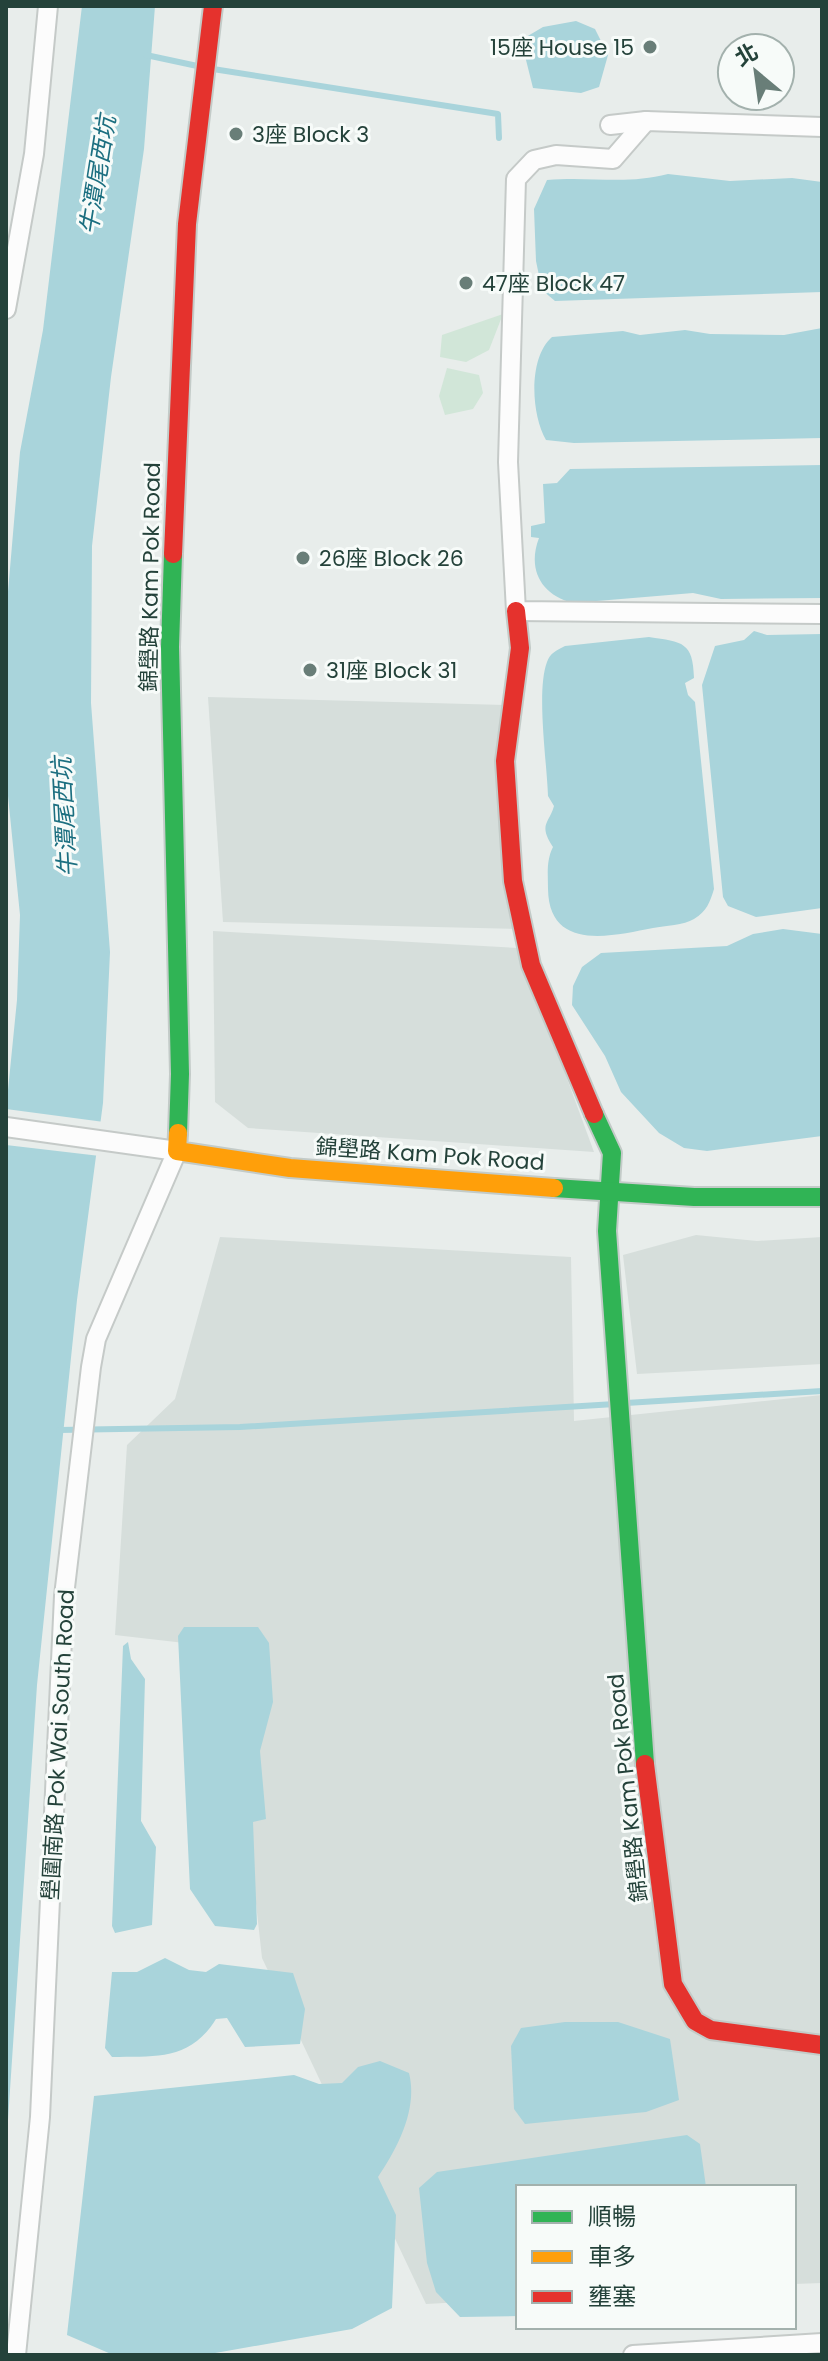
<svg xmlns="http://www.w3.org/2000/svg" width="828" height="2361" font-family="Poppins,'Noto Sans TC',sans-serif">
<rect width="100%" height="100%" fill="#e8edeb"/>
<!-- built -->
<g fill="#d6dedb">
<polygon points="208,697 505,705 520,929 223,922"/>
<polygon points="213,931 519,948 594,1152 248,1128 215,1102"/>
<polygon points="696,1235 757,1241 822,1237 822,1364 637,1374 623,1255"/>
<polygon points="220,1237 571,1257 574,1421 822,1395 822,2283 794,2284 794,2187 518,2187 518,2299 426,2304 262,1958 228,1648 115,1635 127,1445 175,1399"/>
</g>
<!-- green -->
<g fill="#d1e6d8">
<polygon points="503,314 489,350 466,362 440,357 442,335"/>
<polygon points="447,368 479,375 483,393 473,409 445,415 439,396"/>
</g>
<!-- water -->
<g fill="#a9d4db">
<polygon points="82,6 155,6 144,149 111,377 92,546 91,703 110,952 103,1103 77,1300 37,1685 6,2150 6,1110 17,1000 20,915 6,776 6,615 20,452 43,330"/>
<polygon points="576,21 595,29 608,55 599,87 581,93 533,88 521,40 543,27"/>
<path d="M668,174L730,181L792,178L822,182V292L555,301L542,290L536,261L534,209L547,180C589,176 627,185 668,174Z"/>
<path d="M822,328V438L574,443L546,440C531,414 528,358 552,337L623,331L640,335L685,330L710,334L784,335Z"/>
<path d="M822,465V598L721,599L693,593L573,603C541,595 527,569 539,538L531,537V526L545,523L543,484L557,483L570,469Z"/>
<polygon points="754,631 767,635 822,634 822,908 756,917 728,906 723,897 702,685 715,646 744,640"/>
<path d="M649,637C683,642 693,642 694,678L685,683L688,695L695,702L714,889C710,902 707,911 694,919C684,925 665,926 653,928C612,936 549,952 548,889C548,874 546,861 553,847C538,824 549,824 554,806L548,796C547,763 536,691 547,662C550,653 557,650 565,646Z"/>
<polygon points="783,929 822,934 822,1136 707,1151 684,1148 659,1133 621,1092 605,1056 572,1005 573,986 582,967 601,953 727,946 753,934"/>
<polygon points="184,1627 258,1627 269,1643 273,1702 260,1751 266,1819 253,1822 257,1924 254,1930 215,1926 190,1889 178,1636"/>
<polygon points="128,1642 131,1659 145,1679 141,1821 156,1847 152,1925 115,1933 112,1926 123,1646"/>
<path d="M165,1958L189,1970L206,1972L219,1964L293,1973L305,2009L300,2044L245,2047L227,2018L216,2019C190,2061 156,2056 112,2057L105,2048L112,1972H137Z"/>
<polygon points="565,2022 618,2022 670,2039 679,2100 646,2112 525,2124 514,2109 511,2046 521,2028"/>
<path d="M380,2061L409,2073C418,2109 398,2147 378,2177L396,2215L392,2308L352,2329L204,2355L111,2354L67,2335L94,2096L294,2075L319,2084L342,2083L358,2067Z"/>
<polygon points="687,2135 700,2144 706,2187 518,2187 518,2316 460,2317 436,2292 427,2263 419,2188 437,2172"/>
</g>
<!-- pier -->
<polygon fill="#e8edeb" points="6,1109 104,1122 100,1156 6,1145"/>
<g fill="none" stroke-linecap="round" stroke-linejoin="round">
<!-- stream -->
<g stroke="#a9d4db" stroke-width="6">
<polyline points="146,55 202,67"/>
<polyline points="213,69 498,114 499,138"/>
<polyline points="626,1403 822,1391"/>
<polyline points="59,1430 240,1427 615,1404"/>
</g>
<!-- street casing -->
<g stroke="#c5cac8" stroke-width="22">
<g id="street">
<polyline points="646,121 613,159 556,155 534,160 516,179 508,462 516,611 822,614"/>
<polyline points="610,125 646,121 822,127"/>
<polyline points="6,309 34,154 48,6"/>
<polyline points="6,1127 177,1151 96,1339 91,1367 64,1596 40,2117 16,2355"/>
<polyline points="633,2355 822,2343"/>
</g>
</g>
<!-- fast casing -->
<g stroke="#c3cbc8" stroke-width="22">
<g id="fast">
<polyline points="173,554 170,647 180,1074 178,1133"/>
<polyline points="594,1114 612,1153 607,1231 645,1764"/>
<polyline points="554,1188 694,1197 822,1197"/>
</g>
</g>
<!-- slow casing -->
<g stroke="#c3cbc8" stroke-width="22">
<polyline id="slow" points="178,1133 177,1151 290,1168 554,1188"/>
</g>
<!-- jam casing -->
<g stroke="#c3cbc8" stroke-width="22">
<g id="jam">
<polyline points="173,554 187,224 213,6"/>
<polyline points="516,611 520,648 505,761 513,881 531,965 594,1114"/>
<polyline points="645,1764 673,1984 695,2021 711,2030 822,2045"/>
</g>
</g>
<!-- street -->
<use href="#street" stroke="#fcfcfc" stroke-width="18"/>
<!-- fast -->
<use href="#fast" stroke="#30b455" stroke-width="18"/>
<!-- slow -->
<use href="#slow" stroke="#ff9f0a" stroke-width="18"/>
<!-- jam -->
<use href="#jam" stroke="#e5322d" stroke-width="18"/>
</g>
<!-- markers -->
<g fill="#697e78" stroke="#f7fbf9" stroke-width="3">
<circle cx="650" cy="47" r="8"/>
<circle cx="236" cy="134" r="8"/>
<circle cx="466" cy="283" r="8"/>
<circle cx="303" cy="558" r="8"/>
<circle cx="310" cy="670" r="8"/>
</g>
<g text-anchor="middle" stroke-width="6" stroke-linejoin="round" paint-order="stroke">
<!-- poi labels -->
<g font-size="22" fill="#24423a" stroke="#f7fbf9" text-anchor="start">
<text x="634" y="55" text-anchor="end">15座 House 15</text>
<text x="252" y="142">3座 Block 3</text>
<text x="482" y="291">47座 Block 47</text>
<text x="319" y="566">26座 Block 26</text>
<text x="326" y="678">31座 Block 31</text>
</g>
<!-- street labels -->
<g font-size="22" fill="#24423a" stroke="#f7fbf9">
<text transform="translate(150 577) rotate(-89)" y="8">錦壆路 Kam Pok Road</text>
<text transform="translate(430 1154) rotate(4)" y="8">錦壆路 Kam Pok Road</text>
<text transform="translate(58 1745) rotate(-87)" y="8">壆圍南路 Pok Wai South Road</text>
<text transform="translate(627 1788) rotate(-96)" y="8">錦壆路 Kam Pok Road</text>
</g>
<!-- water labels -->
<g font-size="24" font-style="italic" fill="#1c6f80" stroke="#f7fbf9">
<text transform="translate(98 175) rotate(-81)" y="8">牛潭尾西坑</text>
<text transform="translate(65 817) rotate(-93)" y="8">牛潭尾西坑</text>
</g>
</g>
<!-- border -->
<rect width="828" height="2361" fill="none" stroke="#24423a" stroke-width="16"/>
<!-- legend -->
<rect x="516" y="2185" width="280" height="144" fill="#f7fbf9" stroke="#a3b1ad" stroke-width="2"/>
<rect x="532" y="2211" width="40" height="12" fill="#30b455" stroke="#a3b1ad" stroke-width="2"/>
<text x="588" y="2225" font-size="24" fill="#24423a">順暢</text>
<rect x="532" y="2251" width="40" height="12" fill="#ff9f0a" stroke="#a3b1ad" stroke-width="2"/>
<text x="588" y="2265" font-size="24" fill="#24423a">車多</text>
<rect x="532" y="2291" width="40" height="12" fill="#e5322d" stroke="#a3b1ad" stroke-width="2"/>
<text x="588" y="2305" font-size="24" fill="#24423a">壅塞</text>
<!-- north arrow -->
<g transform="translate(756 72) rotate(331)"><circle r="38" fill="#f7fbf9" stroke="#a3b1ad" stroke-width="2"/>
<path d="M0-6L14 30L0 20L-14 30Z" fill="#697e78"/>
<text y="-12" font-size="22" font-weight="bold" text-anchor="middle" fill="#24423a">北</text>
</g>
</svg>
